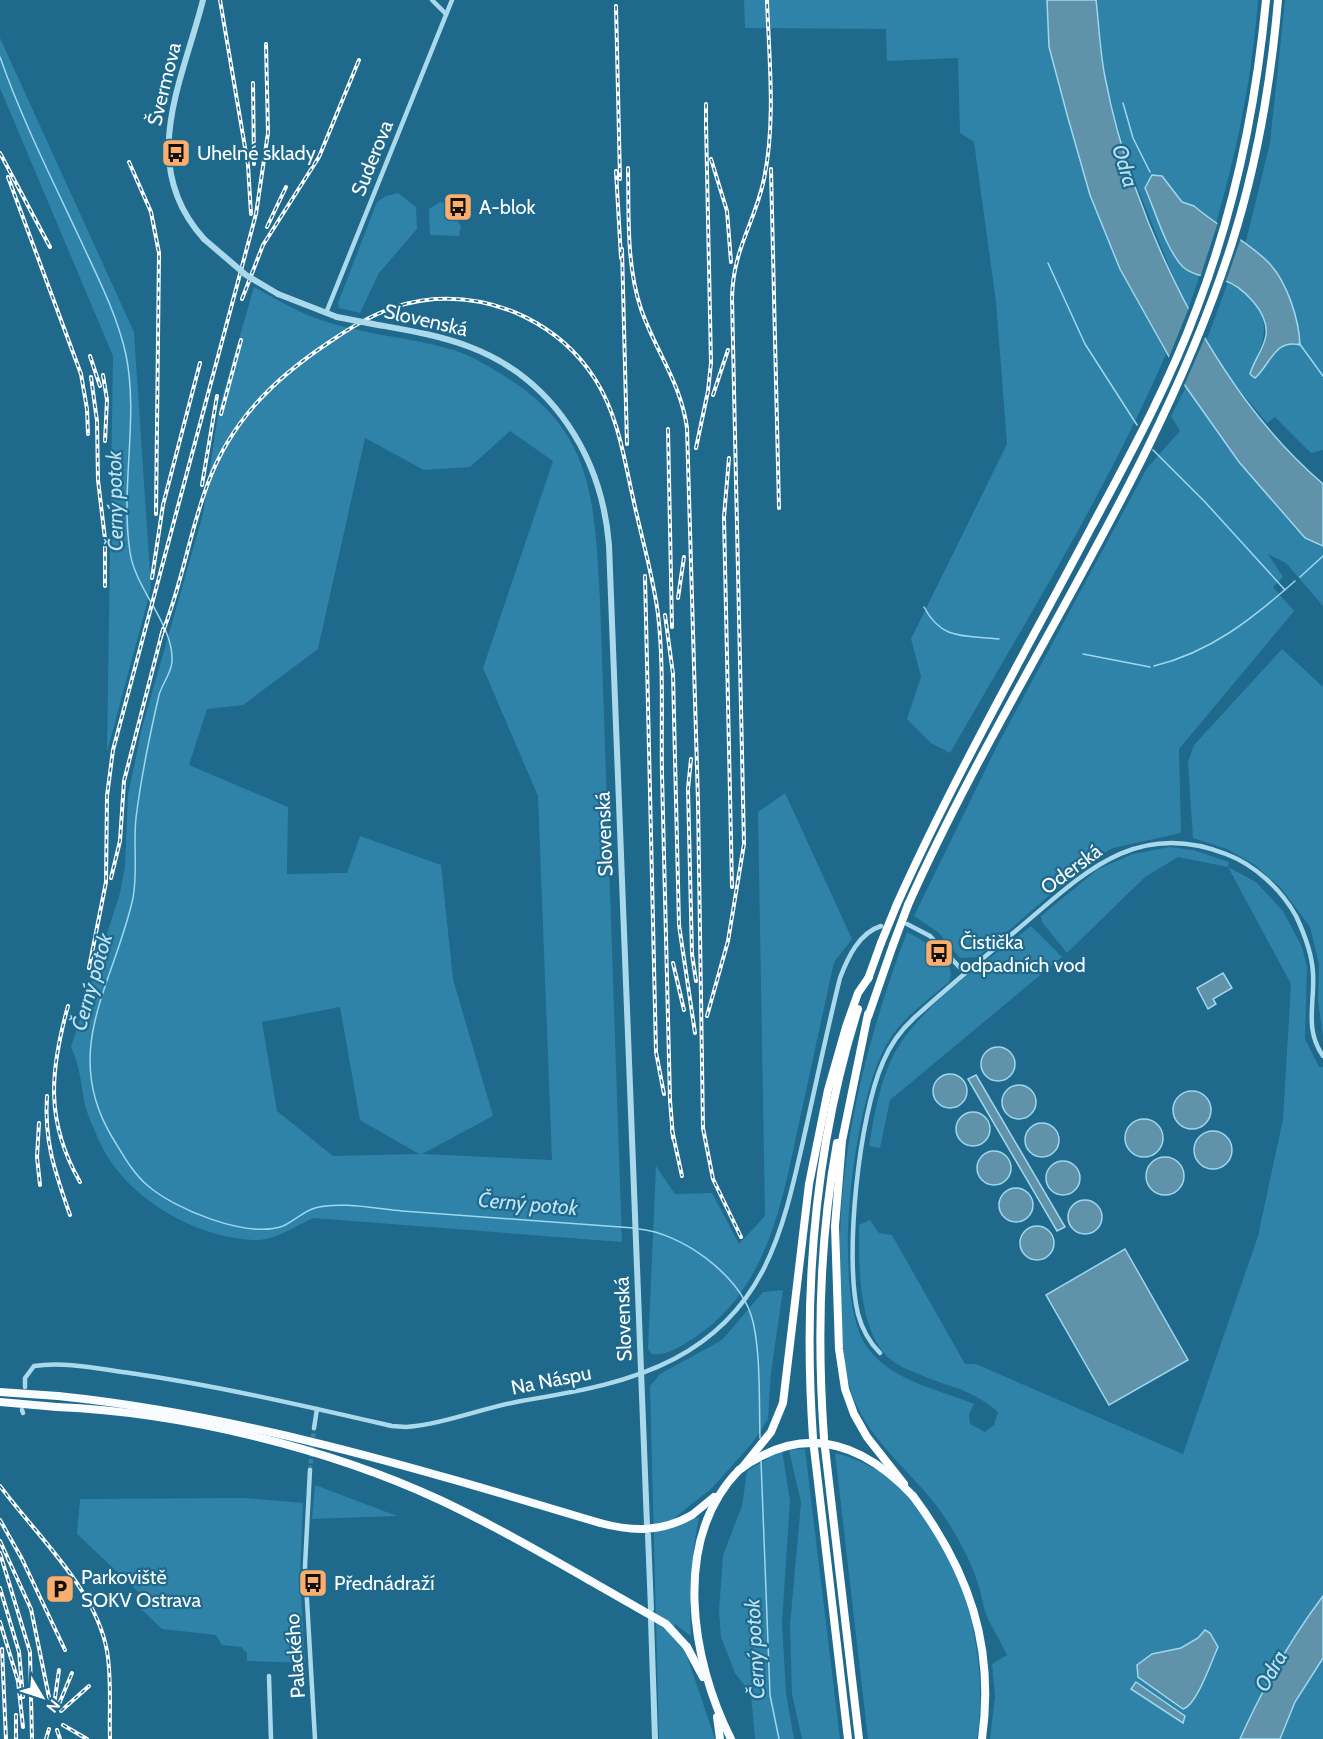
<svg xmlns="http://www.w3.org/2000/svg" width="1323" height="1739" font-family="Cabin,sans-serif">
<rect width="100%" height="100%" fill="#1e698c"/>
<!-- green -->
<g fill="#2f83a8" fill-rule="evenodd">
<polygon points="0,0 0,38 134,332 151,588 107,752 113,356 0,88"/>
<path d="M744,0H1047L1049,47L1090,194L1120,269L1166,354C1106,493 1025,622 950,753L931,743L907,719L921,677L911,639L1007,444L996,302L974,142L960,133L958,58L887,61L886,29L745,28Z"/>
<path d="M1096,0H1258C1250,106 1224,207 1189,307L1181,296L1126,159L1105,77Z"/>
<path d="M1285,0H1323V450L1311,453L1275,417L1267,423L1228,376L1207,339L1228,282C1271,304 1271,332 1251,370L1258,375C1269,359 1279,341 1300,344L1290,303L1268,262L1245,245L1270,143Z"/>
<polygon points="398,193 416,207 417,229 379,273 360,313 339,308 338,303 377,202 386,196"/>
<polygon points="440,202 446,204 461,226 459,236 430,235 429,209"/>
<path d="M254,287C276,299 299,313 324,321C365,335 411,337 453,350C471,355 490,367 506,377C596,433 594,505 600,600L622,1242L313,1218C294,1227 275,1241 253,1240C194,1237 126,1198 100,1143C95,1131 88,1117 85,1105C81,1084 80,1066 71,1047L120,893L125,867L128,795L142,728L203,514L219,408ZM510,431L553,461L483,668L538,796L552,1160L422,1154L493,1116L453,979L441,865L360,836L347,873L287,874L288,807L189,765L207,709L243,705L318,649L365,438L424,470L470,467ZM340,1007L360,1120L419,1154L333,1156L277,1111L262,1022Z"/>
<polygon points="1186,387 1239,462 1305,538 1323,546 1323,606 1286,563 1268,554 1283,577 1273,587 1294,611 1179,749 1181,833 1113,848 1088,862 978,957 960,958 938,932 914,916 997,746 1147,468 1180,431 1171,416"/>
<polygon points="1282,649 1323,687 1323,1037 1318,1001 1319,964 1310,927 1281,888 1255,865 1227,849 1193,838 1188,762 1194,745"/>
<path d="M785,793L852,939L834,962C823,1013 812,1063 801,1114C783,1196 770,1288 694,1338C681,1346 668,1356 652,1354L648,1349L656,1166L675,1194L712,1193L739,1244L765,1216L758,812Z"/>
<path d="M1169,847L1193,850L1229,862L1228,867L1256,882L1283,911L1302,947L1307,967L1305,1039L1319,1067H1323V1596C1289,1641 1263,1688 1240,1739H990L995,1697L992,1664L1007,1655C1001,1643 994,1631 988,1619C983,1608 982,1595 978,1584C971,1561 959,1540 946,1519C920,1479 877,1449 857,1406C843,1378 843,1343 841,1312C833,1174 859,1061 907,932C923,940 959,960 949,982C928,1000 903,1017 888,1042C854,1097 829,1293 867,1347C891,1381 938,1389 974,1404L969,1414L970,1424L985,1432L994,1425L998,1412C974,1391 957,1389 928,1378C917,1373 905,1369 895,1363C857,1337 859,1265 859,1225L870,1220L879,1233L892,1235L965,1364H976L1183,1454L1258,1236L1283,1119L1291,984L1228,867L1178,857L1145,877L1067,953L1042,922L1041,916L1098,869L1133,854Z"/>
<path d="M1031,926L1062,957L890,1100L880,1148L869,1146C874,1116 880,1081 894,1054C921,1004 987,962 1031,926Z"/>
<path d="M783,1290L771,1372L768,1419L753,1442L712,1488L673,1519L675,1527L699,1517C691,1558 689,1595 691,1636L675,1624L673,1638L686,1653L715,1739H659L650,1386L660,1374L722,1340L763,1292Z"/>
<polygon points="805,1449 840,1739 802,1739 792,1694 790,1625 801,1503 789,1450"/>
<polygon points="782,1450 790,1501 782,1623 786,1693 794,1739 755,1739 751,1694 735,1673 721,1637 719,1611 723,1555 742,1506 747,1471"/>
<path d="M835,1453C948,1479 993,1638 977,1739H868Z"/>
<polygon points="315,1485 397,1516 312,1519"/>
<polygon points="245,1498 303,1503 300,1577 305,1663 247,1661 247,1653 241,1647 222,1645 216,1635 162,1629 141,1609 148,1601 77,1534 80,1499"/>
<polygon points="1323,1658 1323,1739 1281,1739 1295,1702"/>
</g>
<!-- water -->
<g fill="#6092a9" stroke="#9fd7ee" stroke-width="1.5">
<path d="M1047,0H1096C1099,25 1100,52 1105,77C1132,218 1213,390 1323,484V546L1305,538L1239,462L1186,387L1120,269L1090,195L1068,118L1049,47Z"/>
<path d="M1152,175L1162,176L1182,202L1194,206C1217,226 1249,242 1269,263C1287,282 1299,319 1300,345C1275,338 1270,365 1255,378L1250,374C1254,360 1264,349 1266,335C1269,313 1243,286 1223,280C1210,277 1193,276 1183,267C1166,250 1155,210 1145,188Z"/>
<polygon points="1223,973 1232,988 1213,999 1216,1004 1208,1009 1197,988"/>
<circle cx="998" cy="1064" r="17"/>
<circle cx="950" cy="1091" r="17"/>
<polygon points="976,1075 1065,1227 1057,1231 968,1079"/>
<circle cx="1019" cy="1102" r="17"/>
<circle cx="1192" cy="1110" r="19"/>
<circle cx="973" cy="1129" r="17"/>
<circle cx="1144" cy="1138" r="19"/>
<circle cx="1042" cy="1140" r="17"/>
<circle cx="1213" cy="1150" r="19"/>
<circle cx="994" cy="1168" r="17"/>
<circle cx="1165" cy="1176" r="19"/>
<circle cx="1063" cy="1178" r="17"/>
<circle cx="1016" cy="1205" r="17"/>
<circle cx="1085" cy="1217" r="17"/>
<circle cx="1037" cy="1243" r="17"/>
<polygon points="1125,1249 1188,1360 1109,1405 1046,1295"/>
<path d="M1323,1596V1658L1295,1702L1280,1739H1240C1263,1688 1289,1641 1323,1596Z"/>
<path d="M1205,1630L1210,1633L1218,1647C1211,1662 1197,1705 1183,1709L1138,1677L1137,1665L1152,1654L1181,1648L1198,1638Z"/>
<polygon points="1136,1682 1185,1716 1183,1723 1131,1689"/>
</g>
<!-- pier -->
<g fill="#1e698c">
<polygon points="1218,222 1241,238 1225,284 1200,278"/>
<polygon points="1190,305 1207,333 1183,388 1167,362"/>
</g>
<g fill="none" stroke-linecap="round" stroke-linejoin="round">
<!-- stream -->
<g stroke="#9fd7ee" stroke-width="1.5">
<path d="M0,57C22,120 52,179 80,239C97,276 117,314 126,355C139,419 120,487 130,552C135,589 174,625 172,661C172,672 162,684 159,695C150,734 141,777 136,818C133,844 138,871 133,898C114,984 60,1050 112,1137C122,1153 132,1172 147,1185C174,1209 247,1239 283,1226C294,1221 304,1211 315,1208C339,1201 378,1209 402,1211L634,1228"/>
<polyline points="1123,103 1133,138 1150,172"/>
<polyline points="1048,263 1085,344 1137,425"/>
<polyline points="1299,343 1323,376"/>
<polyline points="1153,450 1205,502 1285,590"/>
<polyline points="1300,577 1323,556"/>
<path d="M924,607C942,641 964,635 999,639"/>
<polyline points="1083,654 1150,667"/>
<path d="M1154,666C1211,652 1252,619 1295,581"/>
<path d="M639,1229C681,1233 738,1274 751,1315C761,1345 759,1404 760,1438"/>
<polyline points="761,1461 770,1695 779,1739"/>
</g>
<!-- minor-tunnel -->
<polyline stroke="#40809d" stroke-width="4.5" stroke-dasharray="4.5 2" stroke-linecap="butt" points="310,1470 314,1428"/>
<!-- minor -->
<g stroke="#abd9ec" stroke-width="4.5">
<polyline points="432,0 446,14"/>
<polyline points="326,313 452,0"/>
<polyline points="907,924 930,936 965,973"/>
<path d="M880,1353C869,1342 862,1329 858,1314C844,1256 859,1116 883,1062C890,1045 901,1030 914,1018C948,987 983,958 1018,929C1082,875 1135,818 1226,854C1255,865 1281,889 1296,916C1304,933 1312,953 1313,973C1315,1003 1304,1029 1323,1056"/>
<path d="M25,1387V1378L34,1366C64,1361 100,1369 130,1373C219,1386 305,1406 392,1426L406,1427C444,1424 482,1408 521,1401C573,1392 626,1384 674,1359C766,1311 783,1230 804,1137C816,1084 827,1030 840,978C848,957 859,933 881,926"/>
<polyline points="22,1410 23,1413"/>
<polyline points="314,1428 317,1409"/>
<polyline points="310,1470 305,1566 315,1739"/>
<polyline points="269,1676 271,1739"/>
</g>
<!-- tertiary -->
<g stroke="#abd9ec" stroke-width="6">
<path d="M203,0C182,83 137,165 204,239"/>
<polyline points="278,294 337,317"/>
<path d="M373,324C406,330 439,335 470,347C554,379 602,458 609,545L647,1525"/>
<polyline points="648,1535 651,1609"/>
<polyline points="651,1620 655,1739"/>
</g>
<!-- trunk -->
<g stroke="#f8fcff" stroke-width="8">
<path d="M58,1396C243,1415 423,1470 600,1523"/>
<path d="M57,1407C181,1412 328,1448 440,1500C491,1524 540,1552 589,1580"/>
<path d="M913,1496C969,1571 995,1646 982,1739"/>
<polyline points="692,1515 714,1497"/>
<polyline points="687,1647 703,1677"/>
<polyline points="717,1717 720,1739"/>
<path d="M731,1739C691,1660 671,1540 739,1470"/>
</g>
<!-- motorway -->
<g stroke="#fff" stroke-width="8">
<path d="M897,904C955,775 1026,651 1092,526C1130,455 1169,384 1197,308C1235,209 1256,106 1266,0"/>
<path d="M908,905C1008,681 1157,478 1232,243C1257,164 1271,82 1278,0"/>
<polyline points="868,979 881,943"/>
<polyline points="868,1014 842,1141 835,1226 839,1349 845,1389 854,1414 867,1437 904,1484"/>
<polyline points="868,1017 893,945"/>
<path d="M813,1438C803,1293 814,1148 858,1009"/>
<path d="M824,1438C817,1339 819,1241 837,1143"/>
<polyline points="814,1448 848,1739"/>
<polyline points="825,1448 859,1739"/>
<polyline points="742,1468 771,1432 783,1403 809,1184 828,1090 846,1027 858,993 869,977"/>
</g>
<!-- rail casing -->
<g stroke="#fff" stroke-width="4">
<g id="rail">
<polyline points="220,0 248,165 251,214"/>
<polyline points="616,6 620,179"/>
<polyline points="253,83 254,164"/>
<polyline points="706,104 706,130"/>
<polyline points="0,153 50,247"/>
<polyline points="711,159 727,211 731,262"/>
<polyline points="129,162 151,212 159,253 156,514"/>
<path d="M628,168C629,215 626,264 641,309C655,350 681,383 687,428L698,802L703,1128L713,1179L741,1237"/>
<polyline points="771,169 779,508"/>
<polyline points="616,171 621,258"/>
<polyline points="8,177 81,374 87,409 88,434"/>
<polyline points="267,227 286,187"/>
<polyline points="622,249 627,444"/>
<polyline points="242,299 263,245 319,157 359,60"/>
<polyline points="90,356 100,386"/>
<polyline points="103,375 107,400 105,441"/>
<polyline points="91,377 97,421 98,480 105,539 105,586"/>
<polyline points="713,395 728,350"/>
<polyline points="221,414 241,340"/>
<polyline points="668,429 672,627"/>
<polyline points="696,448 708,391 711,363 706,123"/>
<polyline points="729,458 724,517 732,887"/>
<polyline points="202,485 217,396"/>
<polyline points="645,576 656,1052 664,1094"/>
<polyline points="152,578 163,505 200,363"/>
<polyline points="678,598 684,557"/>
<polyline points="665,615 673,674 679,925 695,1033"/>
<path d="M161,636C182,586 189,533 208,483C231,421 274,379 328,343C361,320 394,302 435,299C499,295 561,326 595,379C618,415 624,458 633,498C641,536 653,575 658,614C664,666 661,721 662,774C665,882 667,991 670,1100L673,1138"/>
<polyline points="691,759 688,789 692,954 696,981"/>
<polyline points="111,878 120,841 124,781 163,629"/>
<polyline points="673,963 684,1010"/>
<polyline points="89,968 106,882 107,796 113,750 256,214 268,133 266,44"/>
<path d="M68,1006C50,1071 45,1121 80,1182"/>
<path d="M707,1016L728,941L744,844L732,298C733,248 755,223 764,179C776,121 769,59 767,0"/>
<path d="M47,1096C44,1142 55,1172 70,1215"/>
<polyline points="39,1123 37,1157 40,1185"/>
<polyline points="672,1130 682,1176"/>
<path d="M0,1486C36,1535 96,1589 107,1651C112,1680 109,1710 110,1739"/>
<polyline points="0,1520 22,1559 65,1650"/>
<polyline points="0,1541 31,1609 51,1707"/>
<polyline points="0,1553 30,1652 32,1739"/>
<polyline points="0,1588 19,1652 23,1697"/>
<polyline points="0,1622 18,1681 23,1727"/>
<polyline points="2,1649 6,1739"/>
<polyline points="59,1704 72,1673"/>
<polyline points="54,1705 59,1670"/>
<polyline points="61,1711 89,1686"/>
<polyline points="16,1715 16,1739"/>
<polyline points="63,1725 87,1739"/>
<polyline points="57,1730 60,1739"/>
<polyline points="46,1739 49,1729"/>
</g>
</g>
<!-- rail -->
<use href="#rail" stroke="#1e698c" stroke-width="1.5" stroke-dasharray="4.5" stroke-linecap="butt"/>
<!-- tertiary-bridge -->
<g stroke="#abd9ec" stroke-width="6">
<polyline points="204,239 246,275 278,294"/>
<polyline points="337,317 373,324"/>
</g>
<!-- trunk-bridge -->
<g stroke="#f8fcff" stroke-width="8">
<polyline points="0,1392 58,1396"/>
<polyline points="0,1402 57,1407"/>
<path d="M739,1470C804,1422 862,1442 913,1496"/>
<path d="M600,1523C634,1532 662,1532 692,1515"/>
<polyline points="589,1580 666,1624 687,1647"/>
</g>
<!-- motorway-bridge -->
<g stroke="#fff" stroke-width="8">
<polyline points="881,943 897,904"/>
<polyline points="893,945 908,905"/>
</g>
</g>
<!-- icons -->
<defs>
<g id="bus-square" transform="scale(1.5)"><rect x="-9" y="-9" width="18" height="18" rx="4" fill="#fbae6b" stroke="#1e698c"/><path d="M-5-6H5V4H4V6H2V4H-2V6H-4V4H-5ZM-3.5-4V0h7V-4ZM-3.5 1.2v1.5H-2V1.2ZM2 1.2v1.5H3.5V1.2Z" fill="#111"/></g>
<g id="parking-square" transform="scale(1.5)"><rect x="-9" y="-9" width="18" height="18" rx="4" fill="#fbae6b" stroke="#1e698c"/><path d="M-3.5-5.5H1a3.5 3.5 0 0 1 0 7H-1V5.5H-3.5ZM-1-3.4V-.6H.8a1.4 1.4 0 0 0 0-2.8Z" fill="#111"/></g>
</defs>
<g fill-rule="evenodd">
<use href="#bus-square" x="176" y="153"/>
<use href="#bus-square" x="458" y="207"/>
<use href="#bus-square" x="939" y="953"/>
<use href="#bus-square" x="313" y="1583"/>
<use href="#parking-square" x="60" y="1589"/>
</g>
<g text-anchor="middle" stroke-width="4.5" stroke-linejoin="round" paint-order="stroke">
<!-- street labels -->
<g font-size="20" fill="#fff" stroke="#1e698c">
<text transform="translate(164 84) rotate(-76)" y="7">Švermova</text>
<text transform="translate(372 158) rotate(-68)" y="7">Suderova</text>
<text transform="translate(426 320) rotate(13)" y="7">Slovenská</text>
<text transform="translate(604 834) rotate(-92)" y="7">Slovenská</text>
<text transform="translate(1071 869) rotate(-36)" y="7">Oderská</text>
<text transform="translate(623 1319) rotate(-92)" y="7">Slovenská</text>
<text transform="translate(551 1380) rotate(-11)" y="7">Na Náspu</text>
<text transform="translate(295 1656) rotate(-94)" y="7">Palackého</text>
</g>
<!-- poi labels -->
<g font-size="20" fill="#fff" stroke="#1e698c" text-anchor="start">
<text x="197" y="160">Uhelné sklady</text>
<text x="479" y="214">A-blok</text>
<text x="960" y="949">Čistička<tspan x="960" dy="23">odpadních vod</tspan></text>
<text x="81" y="1584">Parkoviště<tspan x="81" dy="23">SOKV Ostrava</tspan></text>
<text x="334" y="1590">Přednádraží</text>
</g>
<!-- water labels -->
<g font-size="21" font-style="italic" fill="#bee4f4" stroke="#1e698c">
<text transform="translate(1125 166) rotate(73)" y="7">Odra</text>
<text transform="translate(115 501) rotate(-91)" y="7">Černý potok</text>
<text transform="translate(92 982) rotate(-74)" y="7">Černý potok</text>
<text transform="translate(528 1204) rotate(5)" y="7">Černý potok</text>
<text transform="translate(755 1649) rotate(-93)" y="7">Černý potok</text>
<text transform="translate(1271 1671) rotate(-60)" y="7">Odra</text>
</g>
</g>
<!-- north arrow -->
<g transform="translate(42 1697) rotate(129)" stroke="#1e698c" stroke-width="4.5" paint-order="stroke">
<path d="M0-4.5L10 22L0 15L-10 22Z" fill="#ffffff"/>
<text y="-9" font-size="16" font-weight="bold" text-anchor="middle" fill="#ffffff">N</text>
</g>
</svg>
